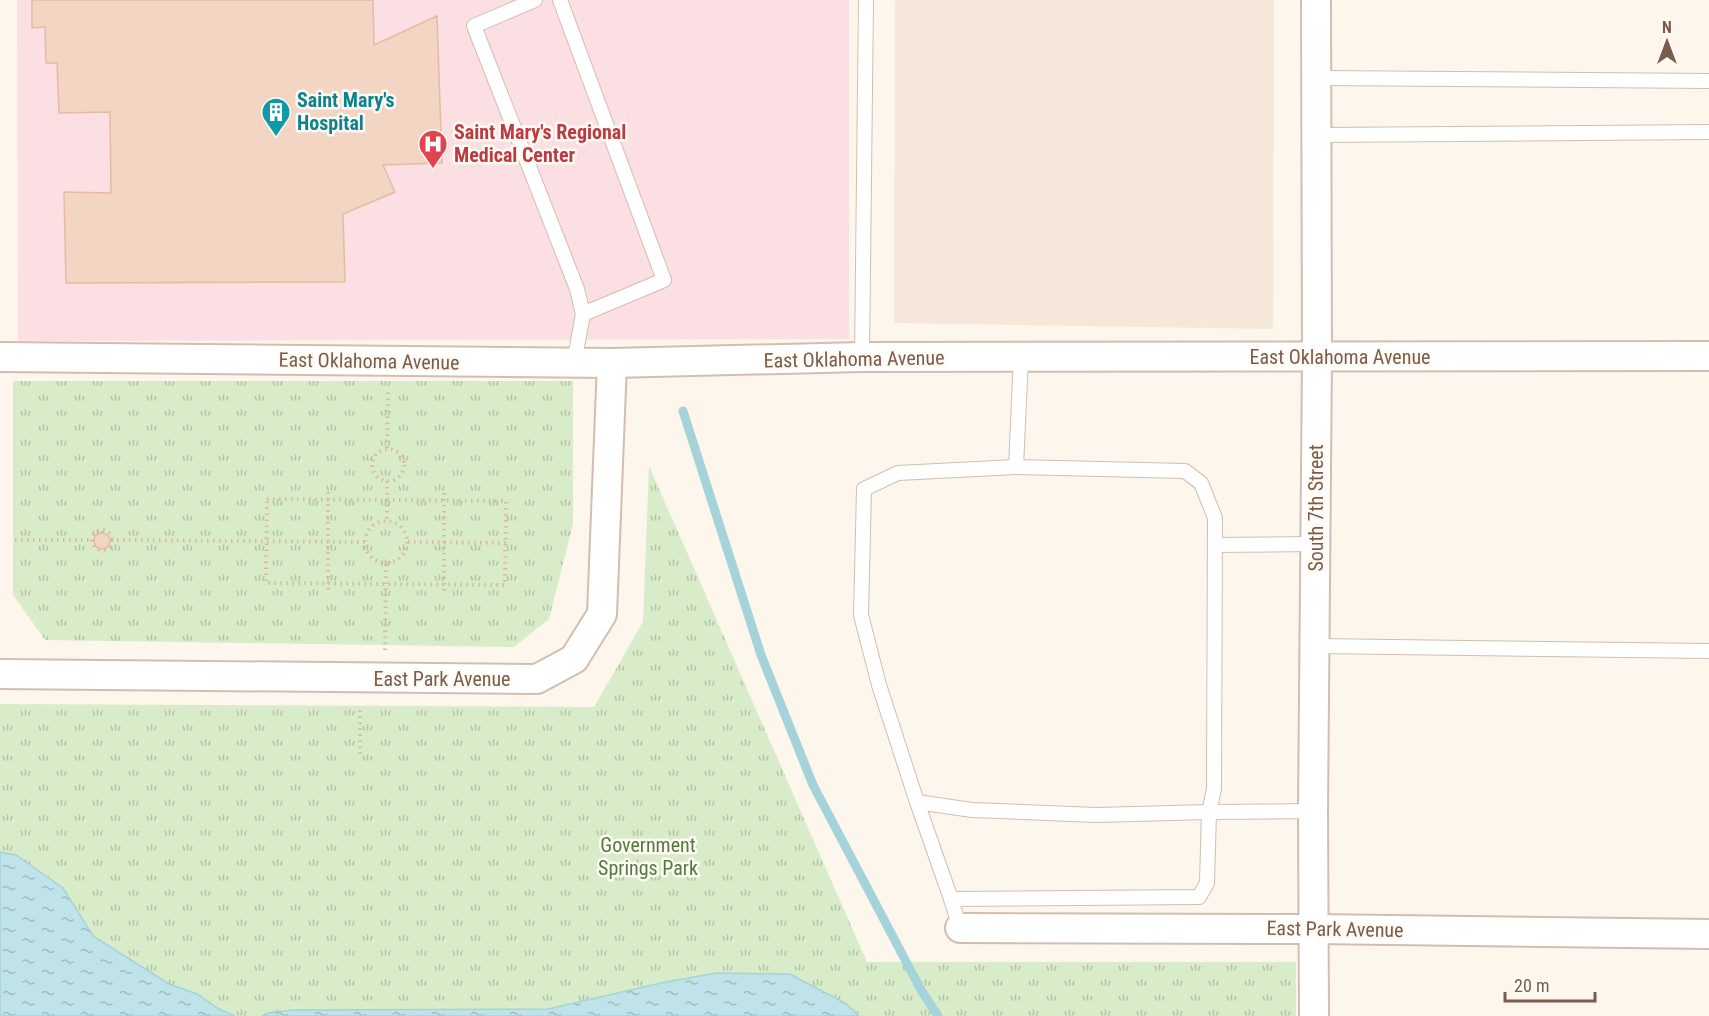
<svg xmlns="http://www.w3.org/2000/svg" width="1709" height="1016" font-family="'Roboto Condensed',sans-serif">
<defs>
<pattern id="grass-tufts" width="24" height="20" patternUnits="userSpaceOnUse" patternTransform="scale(1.5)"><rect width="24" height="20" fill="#d8ecc9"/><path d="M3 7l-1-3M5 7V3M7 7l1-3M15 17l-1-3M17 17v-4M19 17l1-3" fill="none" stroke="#b4c2a5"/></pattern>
<pattern id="water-ripples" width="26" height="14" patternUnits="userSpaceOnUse" patternTransform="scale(1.5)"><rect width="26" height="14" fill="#bfe3e8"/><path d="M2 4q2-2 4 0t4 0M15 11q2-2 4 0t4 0" fill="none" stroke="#a0bbbe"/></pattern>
</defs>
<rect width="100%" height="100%" fill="#fdf6ec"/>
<!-- residential -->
<polygon fill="#f5e8da" points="895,0 1274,0 1273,329 894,323"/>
<!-- medical -->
<polygon fill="#fbdfe3" points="17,0 849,0 849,339 18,341"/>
<!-- grass -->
<g fill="url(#grass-tufts)">
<polygon points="13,381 573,381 573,524 549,619 514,647 45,640 13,595"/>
<polygon points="649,466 867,962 1296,962 1296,1016 0,1016 0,704 594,707 643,622"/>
</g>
<!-- water -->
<g fill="url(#water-ripples)" stroke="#a5d3da" stroke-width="1.5">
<polygon points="0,852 16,855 63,888 93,936 169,984 197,994 219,1009 235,1016 0,1016"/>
<polygon points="716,973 790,974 847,1004 859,1016 262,1016 268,1013 293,1010 548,1009 661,983"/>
</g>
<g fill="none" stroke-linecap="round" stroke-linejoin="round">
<!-- stream -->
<polyline stroke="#a5d3da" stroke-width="9" points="683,411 761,655 813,785 921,990 938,1016"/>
</g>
<!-- building -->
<g fill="#f3d5c3" stroke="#e6bba3" stroke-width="1.5">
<polygon points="32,0 373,0 374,45 437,16 442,163 383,165 395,192 343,214 345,282 66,283 64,192 111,193 110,112 59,113 57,63 46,63 45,27 32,28"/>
<circle cx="102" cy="541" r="8"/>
</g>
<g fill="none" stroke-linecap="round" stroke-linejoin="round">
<!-- service casing -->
<g stroke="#d1beb0" stroke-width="16">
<g id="service">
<polyline points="535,0 474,26 577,289 583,314 574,363"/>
<polyline points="560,0 664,280 583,314"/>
<polyline points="1316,78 1709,81"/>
<polyline points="1317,135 1709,132"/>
<polyline points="862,357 866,0"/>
<polyline points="1215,545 1316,544"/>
<polyline points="1315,646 1709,651"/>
<polyline points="917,802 972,810 1096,815 1209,812 1214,789 1215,518 1201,483 1185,471 1016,467 1021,357"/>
<polyline points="951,899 1199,897 1207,883 1209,812 1313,811"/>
<polyline points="960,928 951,899 917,802 879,685 861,615 864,489 898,473 1016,467"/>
</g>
</g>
<!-- minor casing -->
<g stroke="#d1beb0" stroke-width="32">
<g id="minor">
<polyline points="0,357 612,363 862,357 1709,356"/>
<polyline points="0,674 537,679 574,659 602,614 612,363"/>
<polyline points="960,928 1314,929 1709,934"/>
<polyline points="1314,1016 1313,811 1317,357 1316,0"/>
</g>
</g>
<!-- path -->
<g stroke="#d9b8a5" stroke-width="4" stroke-dasharray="1.5 4.5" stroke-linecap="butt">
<polyline points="387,448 388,389"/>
<circle cx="388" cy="465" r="16"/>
<polyline points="387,481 387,520"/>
<polyline points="328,492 328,593"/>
<polyline points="444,493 444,594"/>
<polygon points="267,499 506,501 505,585 266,583"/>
<circle cx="386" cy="542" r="21"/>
<circle cx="102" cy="540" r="10"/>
<polyline points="15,540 93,540"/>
<polyline points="111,540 365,542"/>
<polyline points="408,542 506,543"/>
<polyline points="385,650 386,563"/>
<polyline points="360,754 360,707"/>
</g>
<!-- service -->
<use href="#service" stroke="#fff" stroke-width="14"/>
<!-- minor -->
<use href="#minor" stroke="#fff" stroke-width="28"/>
</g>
<!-- icons -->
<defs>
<g id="building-pin" transform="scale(1.5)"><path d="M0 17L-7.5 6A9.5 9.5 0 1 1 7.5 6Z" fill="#0f9aa8" stroke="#fffaf3"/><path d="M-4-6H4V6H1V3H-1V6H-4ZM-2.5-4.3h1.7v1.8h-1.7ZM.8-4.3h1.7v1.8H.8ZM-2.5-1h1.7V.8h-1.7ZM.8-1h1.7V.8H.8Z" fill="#fff"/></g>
<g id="hospital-pin" transform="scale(1.5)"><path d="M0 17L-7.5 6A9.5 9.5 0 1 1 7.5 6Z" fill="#e0444e" stroke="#fffaf3"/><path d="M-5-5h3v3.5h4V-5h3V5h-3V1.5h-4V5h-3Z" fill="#fff"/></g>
</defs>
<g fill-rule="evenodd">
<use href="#building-pin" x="276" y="112"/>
<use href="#hospital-pin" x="433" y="144"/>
</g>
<g text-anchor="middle" stroke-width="5" stroke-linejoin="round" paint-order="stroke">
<!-- culture labels -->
<g font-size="20" font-weight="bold" fill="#0d838f" stroke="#fffaf3" text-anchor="start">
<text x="297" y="107">Saint Mary's<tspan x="297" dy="23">Hospital</tspan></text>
</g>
<!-- health labels -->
<g font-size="20" font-weight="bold" fill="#be3a42" stroke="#fffaf3" text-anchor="start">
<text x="454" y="139">Saint Mary's Regional<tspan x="454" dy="23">Medical Center</tspan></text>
</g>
<!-- street labels -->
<g font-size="20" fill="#7a5c4d" stroke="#fffaf3">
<text x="1340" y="364">East Oklahoma Avenue</text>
<text transform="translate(854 359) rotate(-1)" y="7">East Oklahoma Avenue</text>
<text transform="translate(369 361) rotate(1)" y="7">East Oklahoma Avenue</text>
<text transform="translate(1316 508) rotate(-90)" y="7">South 7th Street</text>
<text x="442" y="686">East Park Avenue</text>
<text transform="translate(1335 929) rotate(1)" y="7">East Park Avenue</text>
</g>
<!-- park labels -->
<g font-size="20" fill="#537a41" stroke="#fffaf3">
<text x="648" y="852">Government<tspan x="648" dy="23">Springs Park</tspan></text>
</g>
</g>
<!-- north arrow -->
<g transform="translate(1667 42)" stroke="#fffaf3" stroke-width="4.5" paint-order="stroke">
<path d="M0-4.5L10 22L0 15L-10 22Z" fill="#7a5c4d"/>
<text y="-9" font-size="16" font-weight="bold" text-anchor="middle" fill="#7a5c4d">N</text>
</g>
<!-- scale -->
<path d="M1505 992v9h90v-9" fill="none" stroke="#7a5c4d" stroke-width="3"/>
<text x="1514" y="992" font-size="18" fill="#7a5c4d" stroke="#fffaf3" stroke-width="4.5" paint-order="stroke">20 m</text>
</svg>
